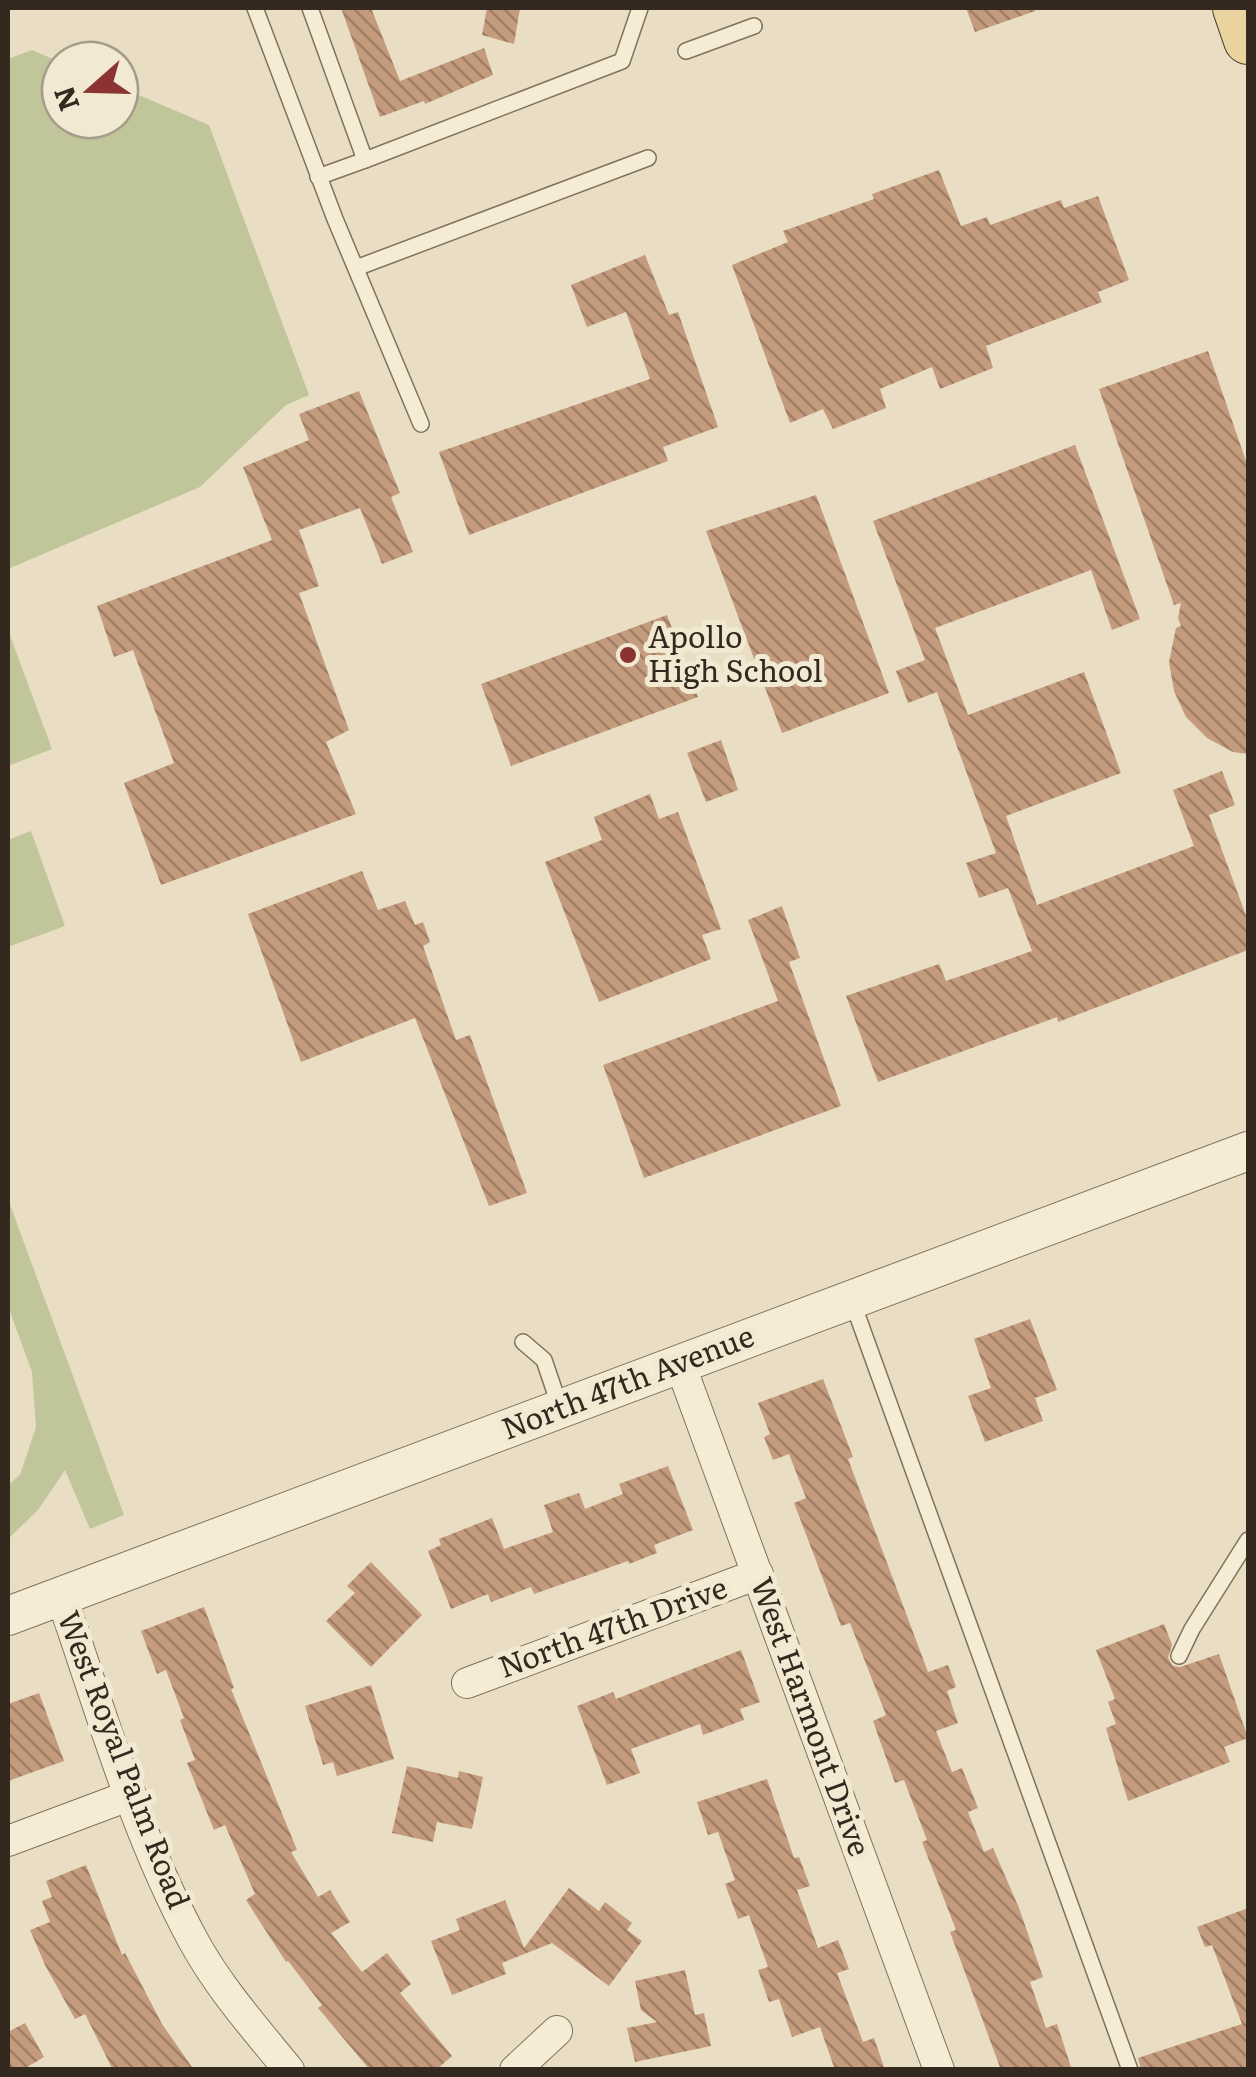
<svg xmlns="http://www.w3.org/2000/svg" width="1256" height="2077" font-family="Literata,serif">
<defs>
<pattern id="building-back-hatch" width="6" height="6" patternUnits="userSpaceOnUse" patternTransform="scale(2.5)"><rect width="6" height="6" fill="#c49b7d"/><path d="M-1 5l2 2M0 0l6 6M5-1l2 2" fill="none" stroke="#a07e66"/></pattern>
</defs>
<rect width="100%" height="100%" fill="#e9dec4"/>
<!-- park -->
<g fill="#c0c699">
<polygon points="32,50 60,62 60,120 120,120 120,87 209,125 309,395 286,405 200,487 8,569 8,59"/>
<polygon points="8,630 52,749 8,766"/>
<polygon points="31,831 65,926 8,947 8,840"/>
<polygon points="8,1199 124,1515 90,1529 65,1470 38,1510 8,1539 8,1485 20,1475 36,1427 32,1372 8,1306"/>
</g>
<!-- building -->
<g fill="url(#building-back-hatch)">
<polygon points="341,8 371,8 400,81 484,48 493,75 425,104 424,101 380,117"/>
<polygon points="487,8 520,8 514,44 482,35"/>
<polygon points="966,8 1035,8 1035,11 975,32"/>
<polygon points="939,170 961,226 987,217 990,225 1061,200 1064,208 1098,196 1129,280 1098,292 1102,302 986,346 993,368 940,389 932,367 880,389 886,408 833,429 823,409 790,423 732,265 788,242 783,231 874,199 872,194"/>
<polygon points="645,255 669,315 678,312 718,427 663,447 668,461 469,535 439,452 650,379 626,312 587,327 571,285"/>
<polygon points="1208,351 1248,467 1248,754 1233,752 1207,738 1186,717 1174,691 1169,662 1176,628 1181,626 1178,618 1181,603 1174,605 1099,389"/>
<polygon points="359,391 400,493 391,497 413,552 382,564 360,508 299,530 319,586 299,593 349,730 326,742 356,814 161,885 124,783 174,763 133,650 114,657 97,606 272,540 243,467 309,440 299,414"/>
<polygon points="1075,445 1140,619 1112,630 1091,570 935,628 968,715 1084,672 1121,773 1006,816 1037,905 1194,846 1173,790 1222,771 1235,805 1209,815 1248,921 1248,950 1058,1022 1057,1017 878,1082 846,996 939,964 946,981 1032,951 1008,888 979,898 966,863 996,853 937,692 908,703 896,671 925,660 873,521"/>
<polygon points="816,495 889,693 782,733 706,531"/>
<polygon points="667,615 698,697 511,766 481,684"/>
<polygon points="721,740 738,790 706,802 687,753"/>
<polygon points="650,794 659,819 678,812 721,929 702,935 711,959 599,1002 545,862 602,840 594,817"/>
<polygon points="362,871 378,910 405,901 415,925 423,922 430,942 423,946 456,1040 470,1035 527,1193 489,1206 415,1018 301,1062 248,914"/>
<polygon points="782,906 800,958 789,962 841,1106 644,1178 603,1065 778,1001 748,920"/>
<polygon points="1030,1319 1057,1390 1035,1398 1043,1421 985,1442 968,1396 991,1388 974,1339"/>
<polygon points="823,1379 853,1457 848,1459 928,1672 948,1665 956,1687 947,1691 958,1723 936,1731 952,1772 962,1768 978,1808 968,1812 984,1852 993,1848 1019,1908 1043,1977 1030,1982 1046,2028 1057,2024 1072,2070 1001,2070 950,1932 956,1930 922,1842 927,1840 904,1780 895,1783 873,1721 886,1715 850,1623 841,1626 794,1503 806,1498 789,1454 773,1460 764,1437 770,1434 758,1403"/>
<polygon points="668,1466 693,1530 654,1545 657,1553 629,1564 628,1561 534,1594 531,1587 491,1602 488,1594 451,1609 428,1551 441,1545 439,1539 492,1518 504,1549 553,1532 544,1505 579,1493 585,1509 623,1494 619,1484"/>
<polygon points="371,1562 422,1615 371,1667 326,1621 355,1593 347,1586"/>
<polygon points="204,1607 234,1688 231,1689 297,1850 291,1852 318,1897 330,1890 350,1922 331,1933 362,1972 387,1953 411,1984 400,1993 452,2056 436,2070 370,2070 318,2008 322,2005 288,1961 286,1962 246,1900 255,1894 225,1825 214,1830 187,1763 195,1760 180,1720 184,1718 166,1670 157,1674 141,1631"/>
<polygon points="1164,1624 1172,1645 1168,1658 1173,1666 1180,1667 1219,1654 1248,1738 1224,1747 1230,1762 1128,1801 1106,1728 1116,1724 1108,1702 1115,1699 1096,1650"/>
<polygon points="741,1650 760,1702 740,1709 744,1720 703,1735 700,1724 631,1749 640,1773 607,1785 577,1706 613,1692 616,1699"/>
<polygon points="371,1685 394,1759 337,1776 333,1762 323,1765 305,1706"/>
<polygon points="39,1693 64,1761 8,1781 8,1704"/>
<polygon points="407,1766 458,1778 459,1771 483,1777 472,1829 437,1822 433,1842 392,1833"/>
<polygon points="767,1779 794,1858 799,1857 810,1886 797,1890 818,1948 838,1940 849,1969 837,1973 863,2042 874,2038 885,2070 835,2070 820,2027 792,2037 779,1999 769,2002 758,1970 768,1967 749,1915 738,1919 725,1884 735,1880 718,1832 708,1835 697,1802"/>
<polygon points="86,1865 122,1955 125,1953 162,2024 194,2070 113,2070 85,2014 75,2019 45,1965 30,1930 50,1922 42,1901 52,1897 46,1881"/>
<polygon points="569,1888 599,1911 605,1902 632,1923 627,1930 642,1941 609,1986 552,1943 502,1963 506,1974 452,1995 431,1941 460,1930 456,1919 505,1900 524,1948"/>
<polygon points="1248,1908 1248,2070 1141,2070 1138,2058 1242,2024 1212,1945 1205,1947 1197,1927"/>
<polygon points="685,1970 695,2015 704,2013 711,2046 635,2062 627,2028 657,2022 641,2010 635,1981"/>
<polygon points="25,2023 44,2057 22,2070 8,2070 8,2032"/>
</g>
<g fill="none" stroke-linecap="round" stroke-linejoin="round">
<!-- service casing -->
<g stroke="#82715c" stroke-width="18">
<g id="service">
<polyline points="255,8 335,219 421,424"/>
<polyline points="310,8 365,160 622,61 640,8"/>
<polyline points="686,51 754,26"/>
<polyline points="318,177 365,160"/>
<polyline points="356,268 648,158"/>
<polyline points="851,1298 1130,2070"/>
<polyline points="523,1342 544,1360 561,1410"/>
<polyline points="1179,1656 1192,1629 1248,1540"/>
</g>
</g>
<!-- minor casing -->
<g stroke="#82715c" stroke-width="32">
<g id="minor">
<polyline points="680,1364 939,2070"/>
<path d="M61,1596C101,1711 135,1833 193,1940C219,1988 255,2028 289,2070"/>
<polyline points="467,1683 758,1574"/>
<polyline points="8,1841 131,1795"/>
<polyline points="515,2070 557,2031"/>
</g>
</g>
<!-- tertiary casing -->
<g stroke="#82715c" stroke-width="40">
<polyline id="tertiary" points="8,1616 1248,1151"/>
</g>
<!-- primary casing -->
<g stroke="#503f30" stroke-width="50">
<polyline id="primary" points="1237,8 1248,40"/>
</g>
<!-- service -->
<use href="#service" stroke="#f5ecd6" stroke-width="15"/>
<!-- minor -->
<use href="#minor" stroke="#f5ecd6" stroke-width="30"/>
<!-- tertiary -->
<use href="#tertiary" stroke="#f5ecd6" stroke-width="38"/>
<!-- primary -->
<use href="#primary" stroke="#e9d39f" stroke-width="48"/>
</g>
<!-- markers -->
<circle fill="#8b3232" stroke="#f2e9d2" stroke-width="4" cx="628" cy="655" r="10"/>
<g text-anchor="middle" stroke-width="10" stroke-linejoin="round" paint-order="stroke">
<!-- poi labels -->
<g font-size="30" fill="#33291f" stroke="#f2e9d2" text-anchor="start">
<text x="648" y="648">Apollo<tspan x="648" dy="34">High School</tspan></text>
</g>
<!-- street labels -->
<g font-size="30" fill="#33291f" stroke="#f2e9d2">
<text transform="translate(628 1383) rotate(-21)" y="10">North 47th Avenue</text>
<text transform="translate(613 1628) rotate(-20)" y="10">North 47th Drive</text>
<text transform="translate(810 1717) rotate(70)" y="10">West Harmont Drive</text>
<text transform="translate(123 1760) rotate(69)" y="10">West Royal Palm Road</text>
</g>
</g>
<!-- border -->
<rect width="1256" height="2077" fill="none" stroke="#33291f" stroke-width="20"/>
<!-- north arrow -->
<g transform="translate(90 90) rotate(250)"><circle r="48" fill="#f2e9d2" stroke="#a69c8a" stroke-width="2.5"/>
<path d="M0-8L18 38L0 25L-18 38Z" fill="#8b3232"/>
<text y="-15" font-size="28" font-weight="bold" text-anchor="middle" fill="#33291f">N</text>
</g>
</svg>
